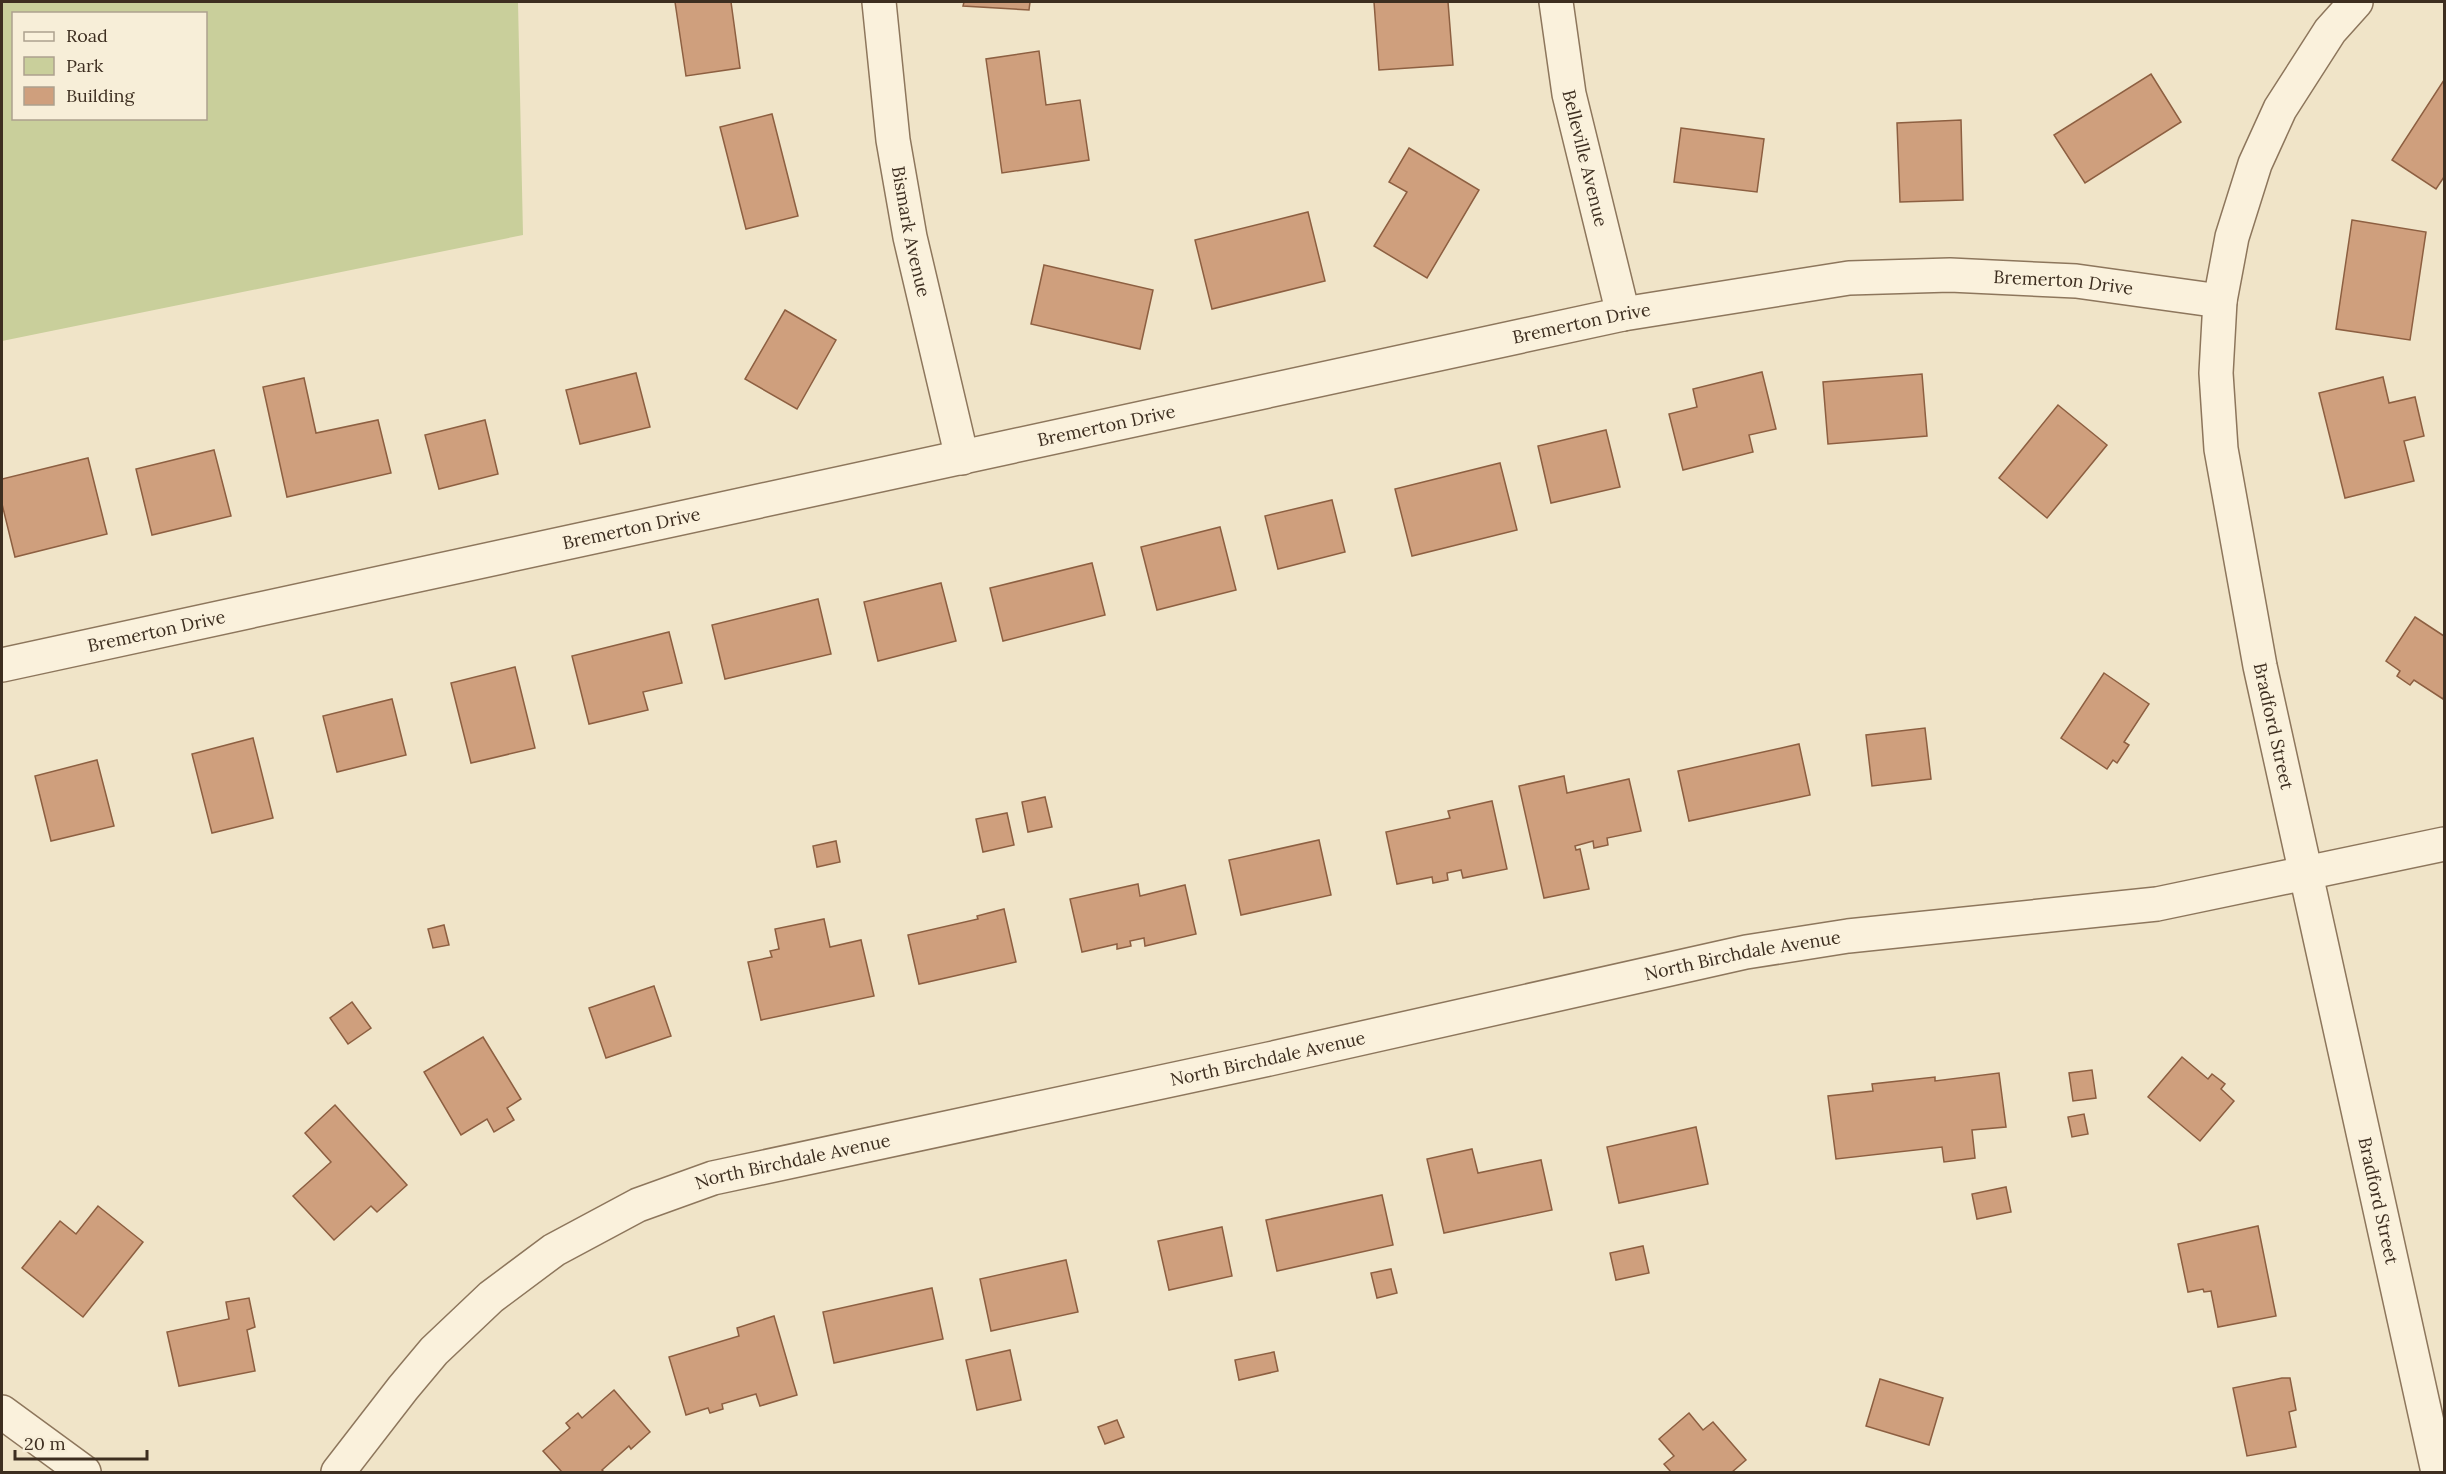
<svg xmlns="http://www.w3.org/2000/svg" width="2446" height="1474" font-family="Lora,serif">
<rect width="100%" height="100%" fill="#f0e4c8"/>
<!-- green -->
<path fill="#c9cf9b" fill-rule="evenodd" d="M2,2H518L523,235L2,341ZM14,14H206V118H14Z"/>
<!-- building -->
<g fill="#cf9f7d" stroke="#8d5f41" stroke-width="1.5">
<polygon points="675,2 731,2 740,68 686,76"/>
<polygon points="964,2 1030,2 1029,10 963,6"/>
<polygon points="1374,2 1448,2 1453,65 1379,70"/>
<polygon points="1039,51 1046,105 1080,100 1089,160 1002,173 986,59"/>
<polygon points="2151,74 2181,122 2085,183 2054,135"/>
<polygon points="2444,80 2444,177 2436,189 2392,160"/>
<polygon points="772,114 798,216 746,229 720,127"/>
<polygon points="1961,120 1963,200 1900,202 1897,123"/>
<polygon points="1681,128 1764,139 1757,192 1674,182"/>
<polygon points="1409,148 1479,190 1427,278 1374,246 1407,192 1389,182"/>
<polygon points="1308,212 1325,281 1212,309 1195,240"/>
<polygon points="2352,220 2426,232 2410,340 2336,329"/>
<polygon points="1044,265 1153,290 1140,349 1031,324"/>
<polygon points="785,310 836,340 797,409 745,379"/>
<polygon points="1762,372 1776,429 1749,435 1753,452 1683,470 1669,414 1697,407 1693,389"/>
<polygon points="636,373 650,427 580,444 566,390"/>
<polygon points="1922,374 1927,436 1828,444 1823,382"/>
<polygon points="2383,377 2389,403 2415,397 2424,436 2404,441 2414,481 2345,498 2319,393"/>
<polygon points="304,378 316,433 378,420 391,473 287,497 263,387"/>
<polygon points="2058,405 2107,445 2047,518 1999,478"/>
<polygon points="485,420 498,474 439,489 425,435"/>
<polygon points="1606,430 1620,487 1551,503 1538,446"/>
<polygon points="214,450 231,516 152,535 136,469"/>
<polygon points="88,458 107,534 15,557 2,504 2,479"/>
<polygon points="1500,463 1517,530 1412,556 1395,489"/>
<polygon points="1332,500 1345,552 1278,569 1265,516"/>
<polygon points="1220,527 1236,590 1157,610 1141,547"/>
<polygon points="1092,563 1105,615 1003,641 990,588"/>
<polygon points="941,583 956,641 878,661 864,602"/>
<polygon points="818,599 831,654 725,679 712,625"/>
<polygon points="2415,617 2444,636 2444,696 2443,699 2414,680 2410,685 2397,676 2400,671 2386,661"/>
<polygon points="669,632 682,683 643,692 648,710 589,724 572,656"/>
<polygon points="515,667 535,748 471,763 451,683"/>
<polygon points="2104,673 2149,704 2124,742 2129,745 2117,763 2113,760 2107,769 2061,738"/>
<polygon points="392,699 406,755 337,772 323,716"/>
<polygon points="1925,728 1931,779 1872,786 1866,735"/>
<polygon points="253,738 273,818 212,833 192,754"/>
<polygon points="1799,744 1810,795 1689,821 1678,771"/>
<polygon points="97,760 114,826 51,841 35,776"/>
<polygon points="1564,776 1567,793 1629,779 1641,831 1607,838 1608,845 1594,848 1593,841 1575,846 1576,850 1580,849 1589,889 1544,898 1519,786"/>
<polygon points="1045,797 1052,827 1028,832 1022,802"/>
<polygon points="1492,801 1507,869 1463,878 1461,870 1447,873 1448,880 1433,883 1432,877 1397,884 1386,832 1450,818 1448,811"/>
<polygon points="1007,813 1014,845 983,852 976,819"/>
<polygon points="1319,840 1331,895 1241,915 1229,860"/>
<polygon points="836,841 840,862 817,867 813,846"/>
<polygon points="1138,884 1140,896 1185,885 1196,934 1145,946 1144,938 1130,941 1131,946 1117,949 1117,944 1082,952 1070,899"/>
<polygon points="1004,909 1016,962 919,984 908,935 978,919 977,916"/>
<polygon points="824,919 830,947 861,940 874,996 761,1020 748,962 772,957 770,951 779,949 775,929"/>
<polygon points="444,925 449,945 433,948 428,929"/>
<polygon points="654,986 671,1036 606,1058 589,1008"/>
<polygon points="352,1002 371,1028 348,1044 330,1018"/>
<polygon points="483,1037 521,1099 507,1108 514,1120 494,1132 487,1119 461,1135 424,1072"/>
<polygon points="2182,1057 2208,1079 2212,1074 2225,1084 2221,1089 2234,1101 2200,1141 2148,1097"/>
<polygon points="2092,1070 2096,1098 2073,1101 2069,1073"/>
<polygon points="1999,1073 2006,1127 1972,1130 1975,1158 1944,1162 1942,1147 1836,1159 1828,1096 1873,1091 1872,1084 1935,1077 1935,1081"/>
<polygon points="335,1105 407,1185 377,1212 371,1206 334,1240 293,1196 331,1162 305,1133"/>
<polygon points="2084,1114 2088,1134 2072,1137 2068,1117"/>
<polygon points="1696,1127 1708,1184 1619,1203 1607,1147"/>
<polygon points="1472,1149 1478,1173 1541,1160 1552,1210 1444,1233 1427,1159"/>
<polygon points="2006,1187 2011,1212 1977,1219 1972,1194"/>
<polygon points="1382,1195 1393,1245 1277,1271 1266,1220"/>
<polygon points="98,1206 143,1242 83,1317 22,1268 60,1221 76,1234"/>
<polygon points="2258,1226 2276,1316 2218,1327 2211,1291 2204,1292 2203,1289 2188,1292 2178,1244"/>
<polygon points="1222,1227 1232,1276 1169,1290 1158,1241"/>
<polygon points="1643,1246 1649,1273 1616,1280 1610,1253"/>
<polygon points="1066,1260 1078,1312 991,1331 980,1279"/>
<polygon points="1391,1269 1397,1293 1377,1298 1371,1273"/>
<polygon points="932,1288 943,1339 834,1363 823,1312"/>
<polygon points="249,1298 255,1327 247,1330 255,1371 179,1386 167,1332 229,1319 226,1302"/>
<polygon points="774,1316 797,1395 760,1406 756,1394 722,1404 723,1409 710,1413 708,1408 686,1415 669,1357 739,1336 737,1328"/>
<polygon points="1010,1350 1021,1400 977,1410 966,1360"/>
<polygon points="1274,1352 1278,1371 1239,1380 1235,1360"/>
<polygon points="2282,1378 2290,1378 2296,1410 2289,1412 2296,1447 2247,1456 2233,1388"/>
<polygon points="1880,1379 1943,1398 1929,1445 1866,1426"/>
<polygon points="614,1390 650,1432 631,1449 629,1446 602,1470 604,1472 562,1472 543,1451 570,1428 566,1423 578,1413 582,1418"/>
<polygon points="1689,1413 1703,1430 1713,1422 1746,1460 1732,1472 1671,1472 1664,1464 1674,1456 1659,1439"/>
<polygon points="1117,1420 1124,1437 1105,1444 1098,1427"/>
</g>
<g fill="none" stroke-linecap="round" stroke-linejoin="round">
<!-- street casing -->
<g stroke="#8d765c" stroke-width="36">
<g id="street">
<path id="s1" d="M879,2L893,140L910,237L962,458"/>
<path id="s2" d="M1556,2L1569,94L1623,314"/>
<path id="s3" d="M2356,2L2330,31L2280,109L2255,164L2232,237L2220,301L2216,373L2221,449L2260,666L2438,1472"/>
<path id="s4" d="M2,665L1623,314L1849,278L1950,275L2076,281L2220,301"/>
<polyline points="2,1412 84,1472"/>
<path id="s5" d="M338,1472L403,1388L434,1351L491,1297L554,1250L638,1205L713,1178L1269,1059L1746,952L1848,936L2157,904L2444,844"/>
</g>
</g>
<!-- street -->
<use href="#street" stroke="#faf1dc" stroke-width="33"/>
</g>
<g text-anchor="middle" stroke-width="4.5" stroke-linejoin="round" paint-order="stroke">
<!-- street labels -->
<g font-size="18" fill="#3d2e20" stroke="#f7eed8">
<text dy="6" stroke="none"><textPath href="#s2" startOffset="159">Belleville Avenue</textPath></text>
<text dy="6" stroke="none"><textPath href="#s1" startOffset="232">Bismark Avenue</textPath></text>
<text dy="6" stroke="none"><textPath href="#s4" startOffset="2102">Bremerton Drive</textPath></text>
<text dy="6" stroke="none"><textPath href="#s4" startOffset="1616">Bremerton Drive</textPath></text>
<text dy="6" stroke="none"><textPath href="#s4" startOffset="1130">Bremerton Drive</textPath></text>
<text dy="6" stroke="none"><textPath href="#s4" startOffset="644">Bremerton Drive</textPath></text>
<text dy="6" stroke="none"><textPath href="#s4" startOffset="158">Bremerton Drive</textPath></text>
<text dy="6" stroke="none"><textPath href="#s3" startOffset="764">Bradford Street</textPath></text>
<text dy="6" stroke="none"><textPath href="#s5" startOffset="1540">North Birchdale Avenue</textPath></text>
<text dy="6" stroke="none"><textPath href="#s5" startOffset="1054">North Birchdale Avenue</textPath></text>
<text dy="6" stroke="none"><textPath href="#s5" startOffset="568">North Birchdale Avenue</textPath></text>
<text dy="6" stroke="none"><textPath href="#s3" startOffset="1250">Bradford Street</textPath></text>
</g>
</g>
<!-- border -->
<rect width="2446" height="1474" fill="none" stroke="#3d2e20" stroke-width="6"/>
<!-- legend -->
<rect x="12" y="12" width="195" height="108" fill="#f7eed8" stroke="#ada18e" stroke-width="1.5"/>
<rect x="24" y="32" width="30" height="9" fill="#faf1dc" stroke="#ada18e" stroke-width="1.5"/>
<text x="66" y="42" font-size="18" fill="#3d2e20">Road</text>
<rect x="24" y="57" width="30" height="18" fill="#c9cf9b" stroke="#ada18e" stroke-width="1.5"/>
<text x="66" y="72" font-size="18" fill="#3d2e20">Park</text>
<rect x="24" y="87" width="30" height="18" fill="#cf9f7d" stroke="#ada18e" stroke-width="1.5"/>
<text x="66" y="102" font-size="18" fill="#3d2e20">Building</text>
<!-- scale -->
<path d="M15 1450v9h132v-9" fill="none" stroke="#3d2e20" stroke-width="3"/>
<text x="24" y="1450" font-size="18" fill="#3d2e20" stroke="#f7eed8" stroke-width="4.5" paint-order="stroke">20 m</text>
</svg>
